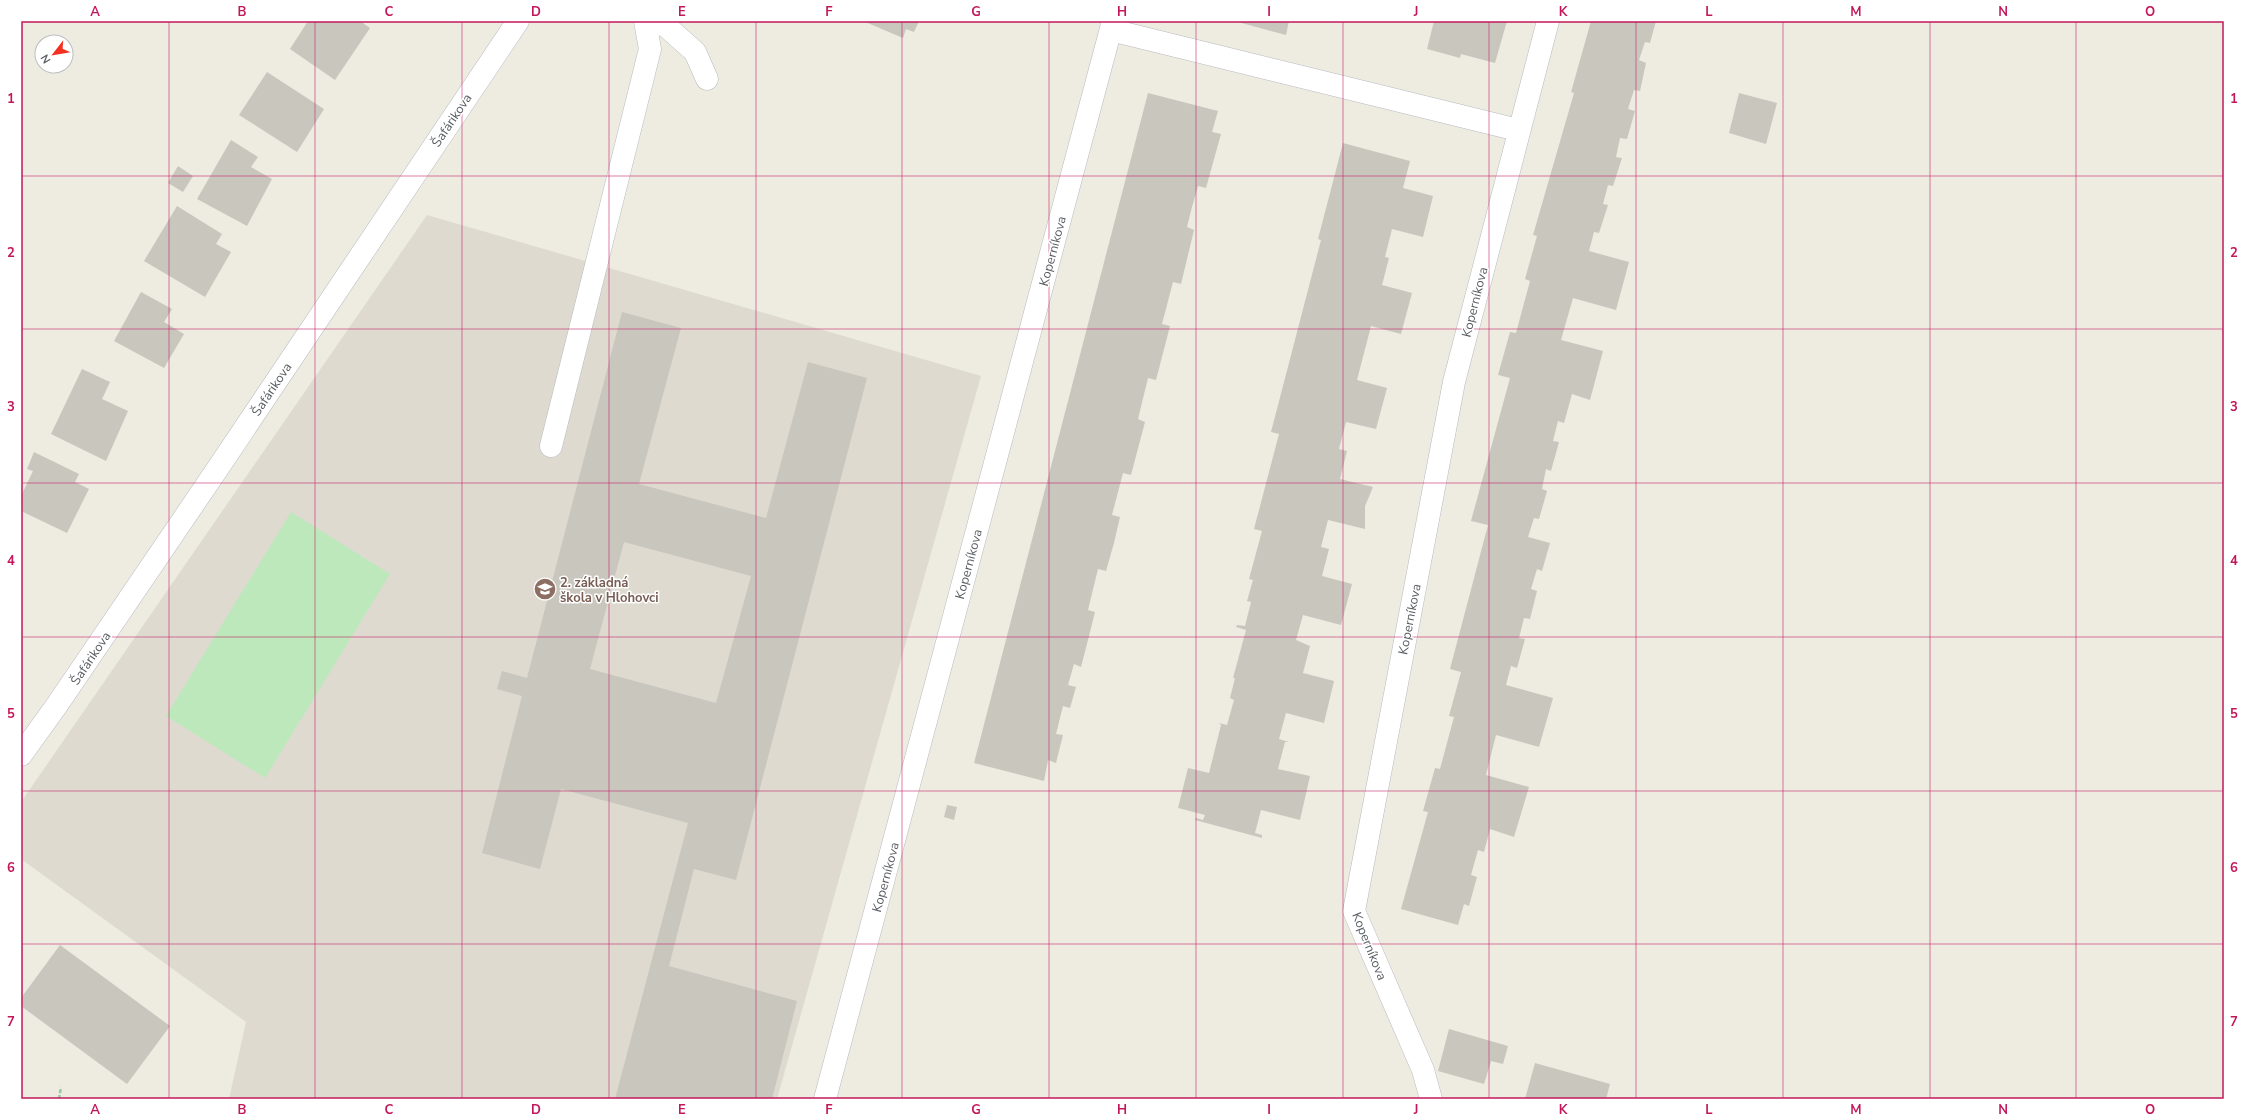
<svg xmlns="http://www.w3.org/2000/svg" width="2245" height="1120" font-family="'Nunito Sans',sans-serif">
<rect width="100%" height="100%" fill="#eeebe1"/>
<!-- education -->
<polygon fill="#dedad0" points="427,215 981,376 777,1099 229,1099 246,1022 21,859 21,802"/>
<!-- green -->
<polygon fill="#bce8bb" points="291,512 390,574 265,778 166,716"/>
<!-- building -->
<g fill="#c9c6be" fill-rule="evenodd">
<polygon points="308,21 360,21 370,28 335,80 290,49"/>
<polygon points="863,21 919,21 914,32 906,29 903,38"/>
<polygon points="1234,21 1289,21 1286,35"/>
<polygon points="1434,21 1507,21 1495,63 1461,54 1460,58 1427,49"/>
<polygon points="1591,21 1656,21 1650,43 1645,42 1639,60 1646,63 1640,91 1634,90 1628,109 1635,111 1627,139 1620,138 1616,157 1622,158 1613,186 1608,185 1603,204 1608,205 1599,233 1594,232 1589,251 1629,262 1616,310 1573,298 1561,340 1603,351 1590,400 1572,394 1564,423 1558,421 1553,441 1559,442 1551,471 1546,469 1542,489 1547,491 1539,519 1534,518 1528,537 1550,543 1542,571 1537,569 1531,589 1537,591 1530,619 1524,618 1519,638 1525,639 1517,668 1511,666 1506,685 1553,698 1539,747 1496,735 1486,775 1529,787 1514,837 1490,829 1484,852 1478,850 1471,875 1477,877 1469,906 1464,904 1458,925 1401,909 1428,812 1423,811 1435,768 1440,769 1454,717 1449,716 1461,672 1450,669 1488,525 1471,521 1510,378 1498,375 1510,332 1516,333 1530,281 1525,279 1537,236 1533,235 1574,93 1571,92"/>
<polygon points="267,72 324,109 297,152 239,115"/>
<polygon points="1148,93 1218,111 1212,132 1221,134 1206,188 1198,186 1192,207 1187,227 1194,230 1181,284 1173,282 1162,324 1170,326 1156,380 1148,378 1138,419 1145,422 1131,475 1123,473 1112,515 1120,517 1114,543 1106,571 1098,569 1088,610 1095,612 1088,640 1081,667 1074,664 1068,685 1076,687 1070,708 1063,706 1056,734 1063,735 1056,763 1048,760 1044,781 974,763"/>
<polygon points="1739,93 1777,103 1766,144 1729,133"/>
<polygon points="231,140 258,157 251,167 272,179 247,226 197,199"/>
<polygon points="1343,143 1410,161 1403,188 1433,196 1423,237 1392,229 1385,257 1389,258 1382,285 1412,293 1401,334 1371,326 1357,380 1387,388 1376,429 1346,422 1339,449 1347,451 1340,479 1373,487 1365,506 1365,529 1328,520 1321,547 1329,549 1322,576 1352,584 1341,625 1303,615 1296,640 1310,646 1303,673 1334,681 1324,723 1286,713 1279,739 1289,742 1285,742 1278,769 1310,776 1300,820 1261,810 1255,833 1262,835 1262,838 1195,820 1196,818 1203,820 1205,815 1178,808 1188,768 1209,773 1221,725 1219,723 1227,725 1234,700 1230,698 1235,678 1233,678 1246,630 1236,627 1237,625 1245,626 1251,602 1247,601 1253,580 1249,579 1262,531 1254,529 1279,434 1271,432 1321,240 1318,239"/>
<polygon points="178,166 193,176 183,192 168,183"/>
<polygon points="177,206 222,234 216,244 231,252 205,297 144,261"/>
<polygon points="141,292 172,309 164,322 184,334 164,368 114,341"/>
<path d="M622,312L681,328L639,484L766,518L808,362L867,378L736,880L694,869L669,966L797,1001L772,1099H615L688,823L561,789L540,869L482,853L522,696L497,689L502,671L527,678ZM624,542L751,576L716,703L590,669Z"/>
<polygon points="82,369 110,382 102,399 128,411 106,461 51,434"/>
<polygon points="34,452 79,474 75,482 89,489 67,533 21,511 21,496 33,471 27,469"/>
<polygon points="947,805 957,807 954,820 944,817"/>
<polygon points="60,945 170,1026 127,1084 21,1006 21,998"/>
<polygon points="1449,1029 1508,1046 1503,1064 1491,1061 1484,1084 1438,1071"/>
<polygon points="1535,1063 1610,1084 1606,1099 1525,1099"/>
</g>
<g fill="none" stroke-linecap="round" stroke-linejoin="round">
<!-- lane casing -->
<g stroke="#b7babf" stroke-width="23">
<g id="lane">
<polyline points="656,21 667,27 695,52 707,79"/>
<polyline points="551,446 650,49 645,21"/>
</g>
</g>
<!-- street casing -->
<g stroke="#b7babf" stroke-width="23">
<g id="street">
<polyline points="1111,30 1518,130"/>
<polyline points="825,1099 1113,21"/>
<polyline points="1431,1099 1423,1070 1354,911 1454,382 1548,21"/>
</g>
</g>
<!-- secondary casing -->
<g stroke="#b7bbc1" stroke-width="23">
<polyline id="secondary" points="21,755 57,705 216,471 518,21"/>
</g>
<!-- path -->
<polyline stroke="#94caa3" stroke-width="2.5" stroke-dasharray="4 2" stroke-linecap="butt" points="59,1099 61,1087"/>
<!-- lane -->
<use href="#lane" stroke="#fff" stroke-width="22"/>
<!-- street -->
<use href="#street" stroke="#fff" stroke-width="22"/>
<!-- secondary -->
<use href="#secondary" stroke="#fff" stroke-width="22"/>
</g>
<!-- grid -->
<path fill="none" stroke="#c2185b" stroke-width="1" stroke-opacity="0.55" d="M169,21V1099M315,21V1099M462,21V1099M609,21V1099M756,21V1099M902,21V1099M1049,21V1099M1196,21V1099M1343,21V1099M1489,21V1099M1636,21V1099M1783,21V1099M1930,21V1099M2076,21V1099M21,176H2224M21,329H2224M21,483H2224M21,637H2224M21,791H2224M21,944H2224"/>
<!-- icons -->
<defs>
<g id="school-disc" transform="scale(1.15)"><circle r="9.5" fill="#8d6e63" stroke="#fff"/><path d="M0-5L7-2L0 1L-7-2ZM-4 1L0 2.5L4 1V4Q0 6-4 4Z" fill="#fff"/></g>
</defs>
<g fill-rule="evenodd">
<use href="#school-disc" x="545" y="589"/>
</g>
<g text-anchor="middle" stroke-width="3" stroke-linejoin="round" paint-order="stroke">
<!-- street labels -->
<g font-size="13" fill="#5a5e63" stroke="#fff">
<text transform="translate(451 120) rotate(-56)" y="5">Šafárikova</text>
<text transform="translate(1052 251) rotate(-75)" y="5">Koperníkova</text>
<text transform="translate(1474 302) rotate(-76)" y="5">Koperníkova</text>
<text transform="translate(271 389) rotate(-56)" y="5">Šafárikova</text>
<text transform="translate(968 564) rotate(-75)" y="5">Koperníkova</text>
<text transform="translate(1409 619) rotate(-79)" y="5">Koperníkova</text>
<text transform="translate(90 658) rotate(-56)" y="5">Šafárikova</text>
<text transform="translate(885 877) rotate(-75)" y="5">Koperníkova</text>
<text transform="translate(1370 946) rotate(68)" y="5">Koperníkova</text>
</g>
<!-- education labels -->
<g font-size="13" font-weight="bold" fill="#785e54" stroke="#fff" text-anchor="start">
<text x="560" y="587">2. základná<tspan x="560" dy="15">škola v Hlohovci</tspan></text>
</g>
</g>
<!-- border -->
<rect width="2245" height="1120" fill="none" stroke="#ffffff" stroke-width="44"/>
<!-- north arrow -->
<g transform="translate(54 54) rotate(239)"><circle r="19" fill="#ffffff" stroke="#bdbfc1"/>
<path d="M0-3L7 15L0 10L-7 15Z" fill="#f53020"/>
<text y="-6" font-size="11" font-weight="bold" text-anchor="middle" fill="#5a5e63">N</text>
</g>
<rect x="22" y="22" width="2201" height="1076" fill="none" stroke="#c2185b" stroke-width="1.5"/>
<g font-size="13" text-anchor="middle" font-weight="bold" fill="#c2185b">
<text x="95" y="16">A</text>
<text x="242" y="16">B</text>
<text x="389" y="16">C</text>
<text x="536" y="16">D</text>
<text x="682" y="16">E</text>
<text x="829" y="16">F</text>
<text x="976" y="16">G</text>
<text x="1122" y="16">H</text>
<text x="1269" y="16">I</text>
<text x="1416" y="16">J</text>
<text x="1563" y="16">K</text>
<text x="1709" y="16">L</text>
<text x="1856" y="16">M</text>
<text x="2003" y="16">N</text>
<text x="2150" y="16">O</text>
<text x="11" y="103">1</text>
<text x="2234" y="103">1</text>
<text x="11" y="257">2</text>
<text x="2234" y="257">2</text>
<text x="11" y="411">3</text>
<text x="2234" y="411">3</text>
<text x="11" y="565">4</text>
<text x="2234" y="565">4</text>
<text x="11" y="718">5</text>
<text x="2234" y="718">5</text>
<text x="11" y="872">6</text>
<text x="2234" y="872">6</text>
<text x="11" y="1026">7</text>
<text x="2234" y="1026">7</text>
<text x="95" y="1114">A</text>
<text x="242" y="1114">B</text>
<text x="389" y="1114">C</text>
<text x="536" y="1114">D</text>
<text x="682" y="1114">E</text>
<text x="829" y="1114">F</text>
<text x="976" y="1114">G</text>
<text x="1122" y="1114">H</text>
<text x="1269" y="1114">I</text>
<text x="1416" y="1114">J</text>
<text x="1563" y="1114">K</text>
<text x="1709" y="1114">L</text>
<text x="1856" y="1114">M</text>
<text x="2003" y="1114">N</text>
<text x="2150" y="1114">O</text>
</g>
</svg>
